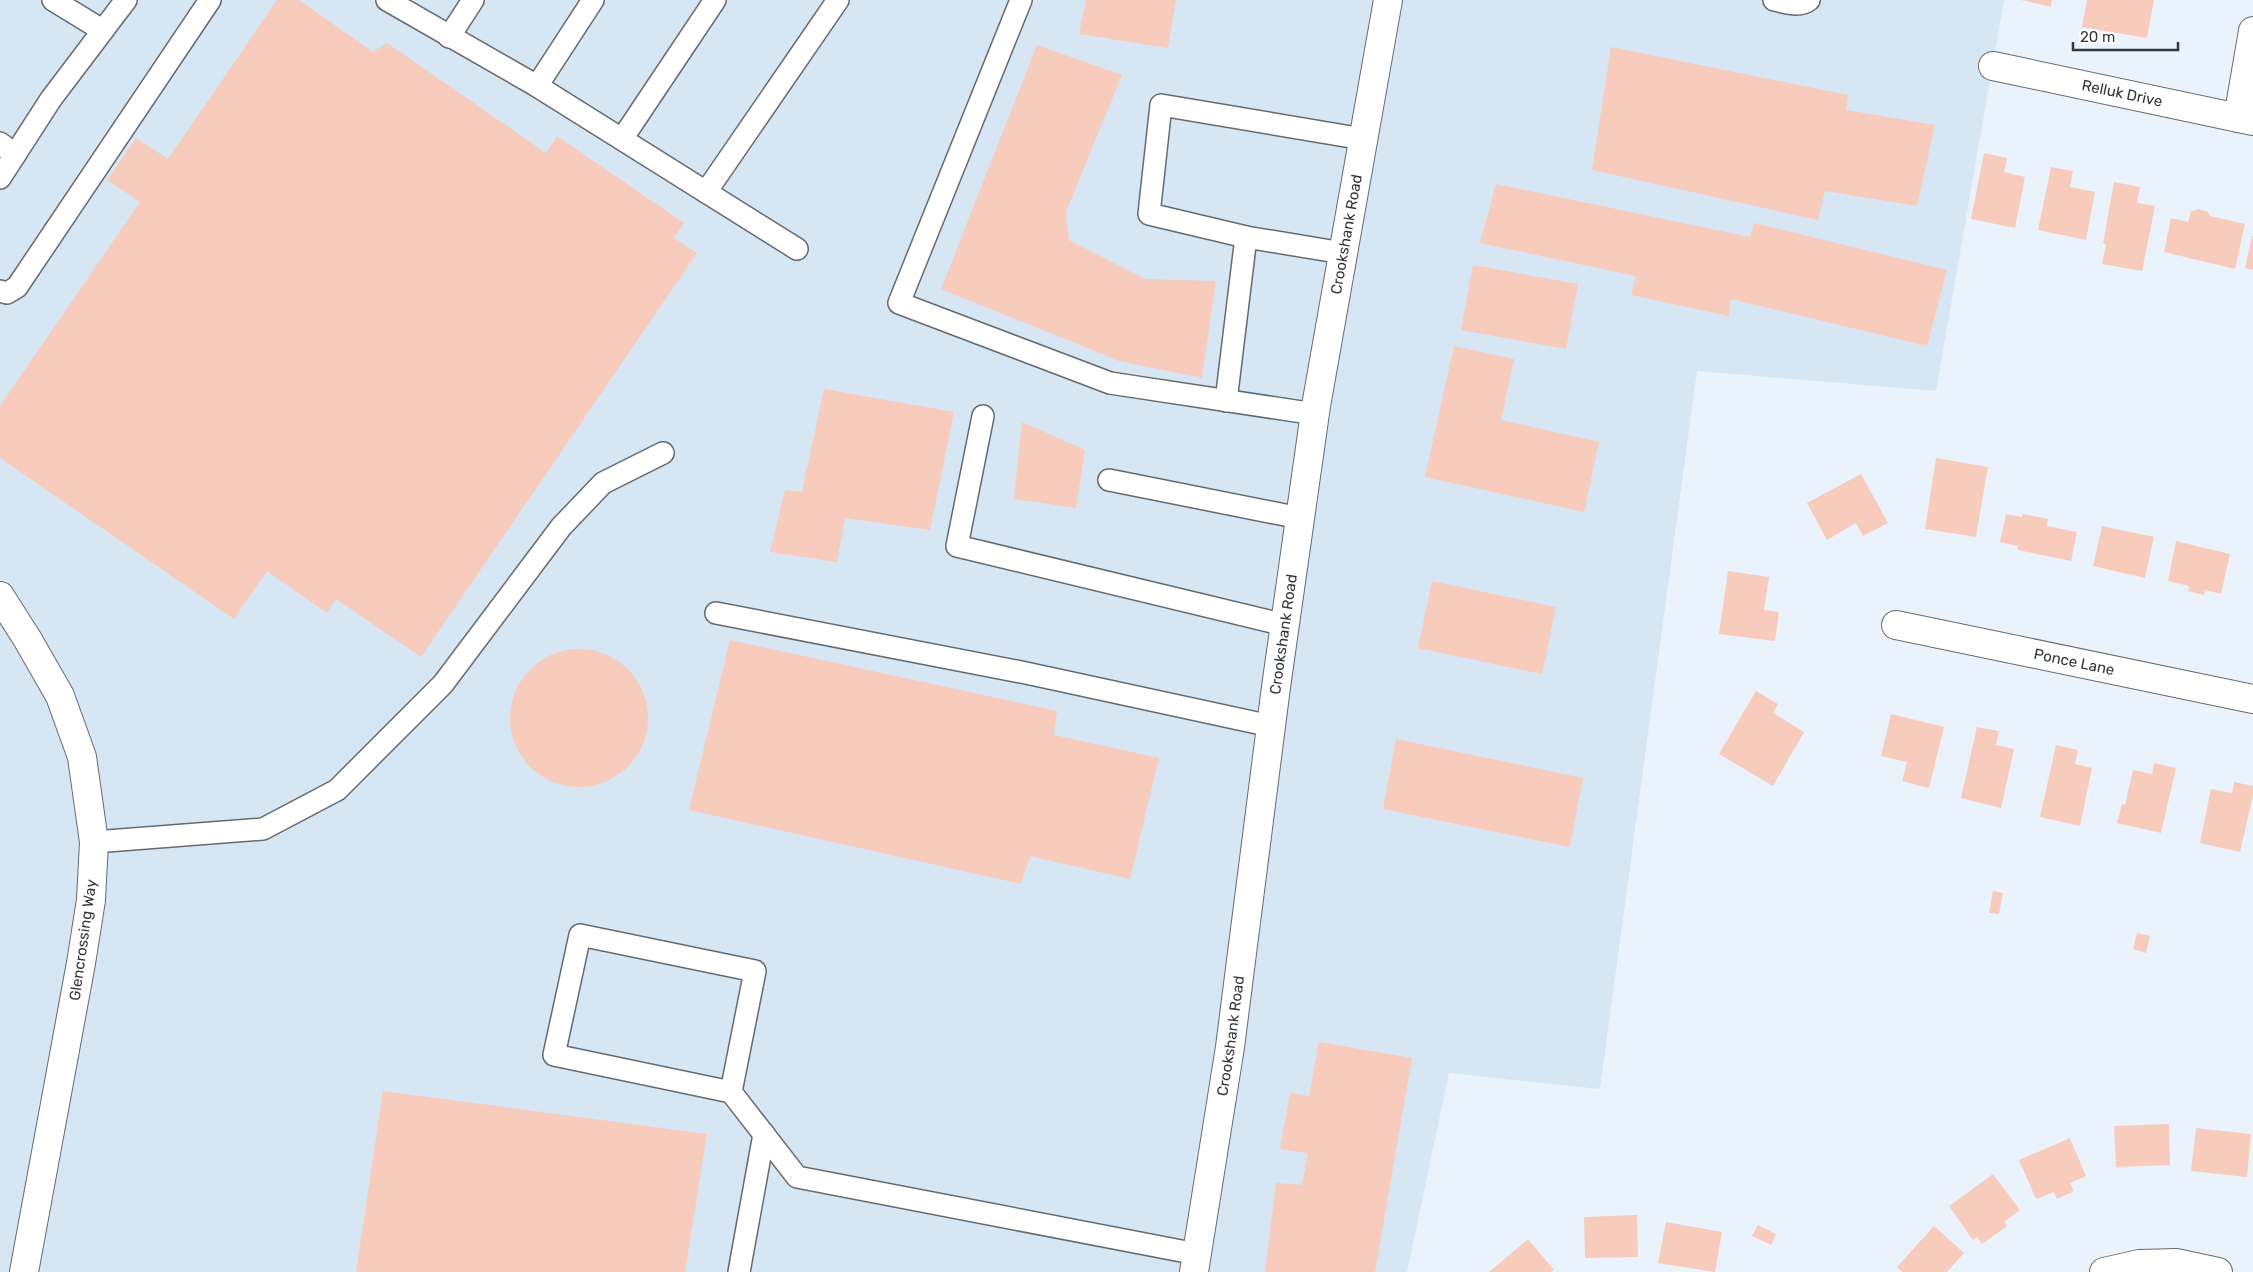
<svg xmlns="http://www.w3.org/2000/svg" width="2253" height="1272" font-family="Rubik,sans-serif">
<rect width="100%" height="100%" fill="#eaf3fb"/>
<!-- built -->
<polygon fill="#d7e6f3" points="0,0 2004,0 1936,391 1697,371 1600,1089 1449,1073 1407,1272 0,1272"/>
<!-- building -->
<g fill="#f7ccbd">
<polygon points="277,0 299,0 373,52 387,43 546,153 557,136 684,223 674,238 697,253 421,657 336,599 327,613 267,571 234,619 0,458 0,406 140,202 107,180 136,138 168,159"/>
<polygon points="1086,0 1176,0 1168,48 1079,34"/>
<polygon points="2021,0 2052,0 2051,7"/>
<polygon points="2087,0 2154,0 2147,38 2082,27"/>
<polygon points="1037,45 1122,75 1066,212 1069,240 1145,279 1216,281 1202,378 1119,361 941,289"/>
<polygon points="1611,47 1848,95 1846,110 1935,125 1917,206 1825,191 1818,220 1592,170"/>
<polygon points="1984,153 2007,158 2004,172 2025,177 2015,228 1971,219"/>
<polygon points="2051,167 2073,171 2070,187 2095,192 2086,240 2038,230"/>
<polygon points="2114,182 2140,187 2137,203 2155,206 2142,271 2102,264 2106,244 2103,244"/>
<polygon points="1496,184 1750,237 1754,223 1947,270 1927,346 1731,299 1729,316 1631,295 1636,276 1480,243"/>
<polygon points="2199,209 2208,212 2210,216 2245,224 2235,269 2164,252 2171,218 2188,222 2191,211"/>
<polygon points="2252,236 2253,236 2253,270 2245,268"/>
<polygon points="1473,265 1578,284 1566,349 1461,330"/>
<polygon points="1454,346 1514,359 1501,420 1599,442 1584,512 1425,477"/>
<polygon points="824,389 954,412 930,530 845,518 837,562 770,552 785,490 802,492"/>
<polygon points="1022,422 1085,450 1076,508 1014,499"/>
<polygon points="1936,458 1988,467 1976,537 1925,529"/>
<polygon points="1861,474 1888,523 1863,536 1856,523 1827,540 1807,503"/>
<polygon points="2006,514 2022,517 2023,514 2048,519 2047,526 2077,532 2071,561 2018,550 2018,546 2000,542"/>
<polygon points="2102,526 2154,537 2145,578 2093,566"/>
<polygon points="2176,541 2230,554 2221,594 2205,590 2204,595 2188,591 2189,586 2168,581"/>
<polygon points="1728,571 1769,577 1764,610 1779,612 1775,641 1719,634"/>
<polygon points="1432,581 1556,607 1542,674 1418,648"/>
<polygon points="730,640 1057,711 1054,735 1159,758 1130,879 1030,856 1021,884 689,810"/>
<circle cx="579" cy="718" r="69"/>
<polygon points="1756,691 1778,704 1773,713 1804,732 1773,786 1719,754"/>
<polygon points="1891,714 1944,727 1929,788 1902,781 1907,762 1881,756"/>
<polygon points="1977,727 1999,731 1996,745 2014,749 2001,808 1961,798"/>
<polygon points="1396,739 1583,778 1570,847 1383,809"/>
<polygon points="2056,745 2078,750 2075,764 2092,768 2080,826 2040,817"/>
<polygon points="2154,763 2176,768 2161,833 2117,823 2122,804 2125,805 2133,770 2152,774"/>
<polygon points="2234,782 2253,786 2253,795 2240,852 2200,843 2211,789 2232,793"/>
<polygon points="1993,891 2003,893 1999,914 1989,913"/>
<polygon points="2137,933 2150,936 2146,953 2133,949"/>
<polygon points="1319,1042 1412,1058 1375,1272 1265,1272 1276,1183 1302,1185 1308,1153 1280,1149 1290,1093 1309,1096"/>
<polygon points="383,1091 707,1134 685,1272 356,1272"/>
<polygon points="2169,1124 2170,1165 2116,1167 2114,1126"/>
<polygon points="2196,1128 2251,1134 2247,1177 2191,1171"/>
<polygon points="2070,1138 2086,1176 2070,1183 2074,1191 2057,1199 2054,1192 2036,1199 2019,1160"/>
<polygon points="1993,1174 2020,1210 2004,1222 2007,1226 1982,1244 1977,1237 1973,1240 1949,1206"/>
<polygon points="1637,1215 1638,1257 1585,1258 1584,1217"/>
<polygon points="1666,1222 1722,1232 1715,1272 1658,1263"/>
<polygon points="1758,1225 1776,1234 1771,1245 1752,1236"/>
<polygon points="1934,1226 1964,1253 1947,1272 1902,1272 1897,1267"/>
<polygon points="1528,1239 1554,1270 1551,1272 1489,1272"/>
</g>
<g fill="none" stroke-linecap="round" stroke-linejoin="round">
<!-- lane casing -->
<g stroke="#636b72" stroke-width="24">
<g id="lane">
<polyline points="53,0 102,30"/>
<polyline points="387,0 537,86 797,249"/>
<polyline points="1021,0 899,303 1110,383 1315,414"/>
<path d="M1774,0C1785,2 1799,8 1809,0"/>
<polyline points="449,37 473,0"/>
<polyline points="537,86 593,0"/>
<polyline points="622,139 715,0"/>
<polyline points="0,143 15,155"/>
<polyline points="0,178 51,99 126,0"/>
<polyline points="706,192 838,0"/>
<polyline points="1246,237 1343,253"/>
<polyline points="0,291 7,293 17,287 210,0"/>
<polyline points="1226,401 1246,237 1149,214 1161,105 1363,139"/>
<polyline points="983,416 957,546 1285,625"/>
<polyline points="1109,480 1300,518"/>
<polyline points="716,613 1026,673 1271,726"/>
<polyline points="94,842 263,829 337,790 443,684 561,527 603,483 663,453"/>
<polyline points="731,1092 554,1055 580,935 755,971 731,1092 797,1177 1197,1254"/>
<polyline points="739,1272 764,1134"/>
</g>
</g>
<!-- street casing -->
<g stroke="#636b72" stroke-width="30">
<g id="street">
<path id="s1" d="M1993,66L2253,121"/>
<polyline points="2238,118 2253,31"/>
<path id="s2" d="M1896,625L2253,699"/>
<polyline points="2104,1272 2139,1264 2176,1263 2218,1272"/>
</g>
</g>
<!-- secondary casing -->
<g stroke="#636b72" stroke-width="30">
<g id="secondary">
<polyline points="0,596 28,640 60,696 82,757 94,842 91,900 81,963 24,1272"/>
<path id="s3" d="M1194,1272L1230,1047L1276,687L1316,406L1388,0"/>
</g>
</g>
<!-- lane -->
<use href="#lane" stroke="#fff" stroke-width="21"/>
<!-- street -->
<use href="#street" stroke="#fff" stroke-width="28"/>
<!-- secondary -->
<use href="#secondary" stroke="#fff" stroke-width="28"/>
</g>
<g text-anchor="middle" stroke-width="4" stroke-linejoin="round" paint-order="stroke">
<!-- street labels -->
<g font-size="15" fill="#323639" stroke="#fff">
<text dy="5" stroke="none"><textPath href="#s1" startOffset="132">Relluk Drive</textPath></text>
<text dy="5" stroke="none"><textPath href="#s3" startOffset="1049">Crookshank Road</textPath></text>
<text dy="5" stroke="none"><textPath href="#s3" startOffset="644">Crookshank Road</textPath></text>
<text dy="5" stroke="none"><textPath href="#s2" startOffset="182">Ponce Lane</textPath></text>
<text transform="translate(83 940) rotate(-82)" y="5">Glencrossing Way</text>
<text dy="5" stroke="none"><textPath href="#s3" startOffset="239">Crookshank Road</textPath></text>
</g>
</g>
<!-- scale -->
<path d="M2073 42v8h105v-8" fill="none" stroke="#323639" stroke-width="2.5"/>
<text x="2080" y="42" font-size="15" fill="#323639" stroke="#ffffff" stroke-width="4" paint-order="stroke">20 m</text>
</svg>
